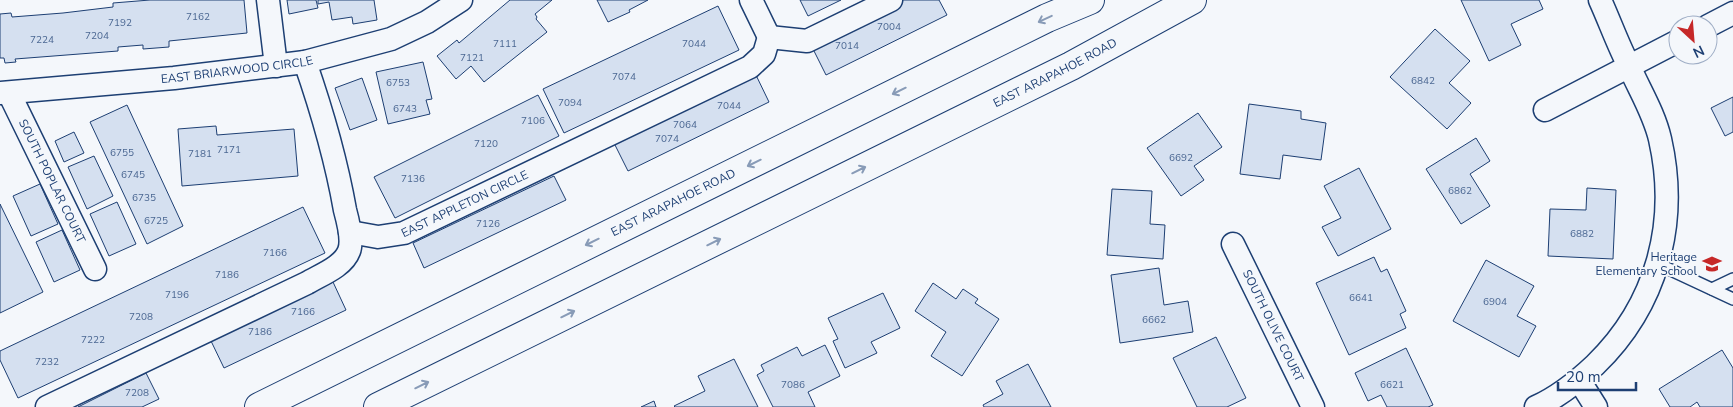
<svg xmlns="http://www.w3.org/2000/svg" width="1733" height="407" font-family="'Nunito Sans',sans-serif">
<rect width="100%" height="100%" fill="#f4f7fb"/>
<!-- building -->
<g fill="#d5e0f0" stroke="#1d3f73">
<polygon points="150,0 244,0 247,33 169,41 169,47 143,49 143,45 118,47 118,51 15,59 16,62 5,63 4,58 0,58 0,14 11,13 12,17 63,13 113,7 113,3"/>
<polygon points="287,0 316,0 318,8 289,14"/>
<polygon points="318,0 374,0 377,20 353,24 352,17 332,20 329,2 318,4"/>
<polygon points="510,0 552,0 535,14 537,17 536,19 547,32 484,82 471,66 456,79 437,56 457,40 459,43"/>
<polygon points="597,0 648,0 629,10 630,12 608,22"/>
<polygon points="800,0 841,0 808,16"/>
<polygon points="902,0 939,0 947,15 826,75 811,45"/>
<polygon points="1461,0 1539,0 1543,9 1511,24 1521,45 1489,61"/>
<polygon points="718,6 739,50 564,133 543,89"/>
<polygon points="1435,29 1470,61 1449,83 1471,103 1447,129 1390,77"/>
<polygon points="423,62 432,99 426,100 430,114 388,124 376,72"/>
<polygon points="754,71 769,102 628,171 614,143"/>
<polygon points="362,78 377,120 350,130 335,88"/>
<polygon points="538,95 559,136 395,218 374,177"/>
<polygon points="1733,97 1733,132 1725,136 1711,108"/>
<polygon points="1249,104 1301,111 1301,119 1326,123 1321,160 1283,155 1280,179 1240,174"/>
<polygon points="127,105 183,226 147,244 90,122"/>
<polygon points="1198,113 1222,147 1194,166 1204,180 1181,196 1147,148"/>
<polygon points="216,126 217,135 294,129 298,176 182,186 178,129"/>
<polygon points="74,132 84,153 64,162 55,141"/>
<polygon points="1476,138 1490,161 1470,174 1490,206 1461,224 1426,169"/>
<polygon points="94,156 113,196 87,209 68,167"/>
<polygon points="1359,168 1391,229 1338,256 1322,227 1341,218 1324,186"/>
<polygon points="554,176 566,200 424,268 413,243"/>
<polygon points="40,184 58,224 31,236 13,196"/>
<polygon points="1587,188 1616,190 1613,259 1548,256 1550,209 1586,210"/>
<polygon points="1112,189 1152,191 1150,224 1165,225 1163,259 1107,255"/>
<polygon points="117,202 136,244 109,256 90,214"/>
<polygon points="0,204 43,292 0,313"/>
<polygon points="303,207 325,253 18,398 0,360 0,351"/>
<polygon points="62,230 80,270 54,282 36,242"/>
<polygon points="1374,257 1381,272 1387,269 1406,311 1400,314 1406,328 1349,355 1316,283"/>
<polygon points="1486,260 1534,286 1517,316 1536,326 1519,357 1453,321"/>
<polygon points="1159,268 1164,305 1188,301 1193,332 1120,343 1111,275"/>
<polygon points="333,282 346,310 224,368 211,341"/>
<polygon points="933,283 956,299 963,289 978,299 975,303 999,319 962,376 931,356 946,332 915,311"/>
<polygon points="883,293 900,328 871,342 877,353 845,368 833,341 838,339 828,318"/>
<polygon points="1216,337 1246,398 1227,407 1197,407 1173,358"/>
<polygon points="825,345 840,376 808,392 815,407 773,407 757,375 764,371 761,365 797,347 802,356"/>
<polygon points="1406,348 1433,405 1428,407 1387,407 1381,395 1368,401 1355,373"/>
<polygon points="1722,350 1733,368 1733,407 1700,407 1697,402 1690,407 1670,407 1659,389"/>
<polygon points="734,359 758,407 675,407 674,406 705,391 698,376"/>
<polygon points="1028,364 1051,407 984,407 983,405 1003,394 996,381"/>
<polygon points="146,373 159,399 142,407 78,407"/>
<polygon points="654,401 656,407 641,407"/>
</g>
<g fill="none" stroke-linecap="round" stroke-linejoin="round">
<!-- service casing -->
<g stroke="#1d3f73" stroke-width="14">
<g id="service">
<polyline points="1658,264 1733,299"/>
<polyline points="1712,289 1733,279"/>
</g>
</g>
<!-- minor casing -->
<g stroke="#1d3f73" stroke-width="25">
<g id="minor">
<polyline points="268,0 276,66"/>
<polyline points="751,0 769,37"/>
<polyline points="1708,26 1733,13"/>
<polyline points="769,37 807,41 891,0"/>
<path id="s1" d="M0,93L174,78L305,62L391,39L427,22L461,0"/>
<path id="s2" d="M9,93L95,269"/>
<polyline points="1545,110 1678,41"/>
<path id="s3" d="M350,232L378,237L404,233L750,67L764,54L769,37"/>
<path id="s4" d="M1233,244L1313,407"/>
<polyline points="1579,380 1596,407"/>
<path d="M47,407L307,283C320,275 343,267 349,251C353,241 348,221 345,210C336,159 322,111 305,62"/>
<path d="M1536,407C1558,397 1577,382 1595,365C1657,305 1679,223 1660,139C1654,113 1640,91 1629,66C1618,45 1610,22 1600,0"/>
</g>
</g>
<!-- primary casing -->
<g stroke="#1d3f73" stroke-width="30">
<g id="primary">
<path id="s5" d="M259,407L1047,18L1090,0"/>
<path id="s6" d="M378,407L1071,66L1192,0"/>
</g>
</g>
<!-- service -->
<use href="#service" stroke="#f4f7fb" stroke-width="11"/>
<!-- minor -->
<use href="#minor" stroke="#f4f7fb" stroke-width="22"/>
<!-- primary -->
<use href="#primary" stroke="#f4f7fb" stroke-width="28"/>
</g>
<!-- one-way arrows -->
<defs><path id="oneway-shaft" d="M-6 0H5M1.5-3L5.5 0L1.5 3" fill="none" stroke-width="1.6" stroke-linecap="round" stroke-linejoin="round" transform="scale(1.25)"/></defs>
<g stroke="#889bb7">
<use href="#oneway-shaft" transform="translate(1045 19) rotate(155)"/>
<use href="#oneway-shaft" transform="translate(899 91) rotate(154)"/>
<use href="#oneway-shaft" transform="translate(754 163) rotate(154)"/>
<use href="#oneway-shaft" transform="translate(859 170) rotate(-26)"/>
<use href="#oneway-shaft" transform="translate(592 242) rotate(154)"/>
<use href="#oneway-shaft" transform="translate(714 242) rotate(-26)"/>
<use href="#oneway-shaft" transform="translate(568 314) rotate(-26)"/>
<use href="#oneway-shaft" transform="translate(422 385) rotate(-26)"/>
</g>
<!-- icons -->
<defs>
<g id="school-bare" transform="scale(1.5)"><path d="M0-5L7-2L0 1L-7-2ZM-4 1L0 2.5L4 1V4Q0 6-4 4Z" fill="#c62828" stroke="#f4f7fb" stroke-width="2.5" paint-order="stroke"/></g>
</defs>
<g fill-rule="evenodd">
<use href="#school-bare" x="1712" y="264"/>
</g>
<g text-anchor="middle" stroke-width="4" stroke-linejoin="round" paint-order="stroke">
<!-- number labels -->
<g font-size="10" fill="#4b6792">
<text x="198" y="20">7162</text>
<text x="120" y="26">7192</text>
<text x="889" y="30">7004</text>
<text x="97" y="39">7204</text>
<text x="42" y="43">7224</text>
<text x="505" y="47">7111</text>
<text x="694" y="47">7044</text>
<text x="847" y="49">7014</text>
<text x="472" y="61">7121</text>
<text x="624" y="80">7074</text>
<text x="1423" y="84">6842</text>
<text x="398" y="86">6753</text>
<text x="570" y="106">7094</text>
<text x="729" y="109">7044</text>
<text x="405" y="112">6743</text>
<text x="533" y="124">7106</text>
<text x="685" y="128">7064</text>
<text x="667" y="142">7074</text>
<text x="486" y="147">7120</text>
<text x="229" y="153">7171</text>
<text x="122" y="156">6755</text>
<text x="200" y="157">7181</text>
<text x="1181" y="161">6692</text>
<text x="133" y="178">6745</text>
<text x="413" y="182">7136</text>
<text x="1460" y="194">6862</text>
<text x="144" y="201">6735</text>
<text x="156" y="224">6725</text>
<text x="488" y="227">7126</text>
<text x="1582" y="237">6882</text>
<text x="275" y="256">7166</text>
<text x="227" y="278">7186</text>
<text x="177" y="298">7196</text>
<text x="1361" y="301">6641</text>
<text x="1495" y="305">6904</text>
<text x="303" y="315">7166</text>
<text x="141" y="320">7208</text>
<text x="1154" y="323">6662</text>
<text x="260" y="335">7186</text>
<text x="93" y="343">7222</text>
<text x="47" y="365">7232</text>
<text x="793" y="388">7086</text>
<text x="1392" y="388">6621</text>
<text x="137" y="396">7208</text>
</g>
<!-- street labels -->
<g font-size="12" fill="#1d3f73" stroke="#f4f7fb">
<text dy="4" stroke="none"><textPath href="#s1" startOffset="238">EAST BRIARWOOD CIRCLE</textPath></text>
<text dy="4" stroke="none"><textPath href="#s6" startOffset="755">EAST ARAPAHOE ROAD</textPath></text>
<text dy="4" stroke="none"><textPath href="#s2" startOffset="98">SOUTH POPLAR COURT</textPath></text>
<text dy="4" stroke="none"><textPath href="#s5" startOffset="462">EAST ARAPAHOE ROAD</textPath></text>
<text dy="4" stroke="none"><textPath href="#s3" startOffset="122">EAST APPLETON CIRCLE</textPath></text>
<text dy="4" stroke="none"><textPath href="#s4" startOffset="91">SOUTH OLIVE COURT</textPath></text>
</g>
<!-- poi labels -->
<g font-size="12" fill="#1d3f73" stroke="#f4f7fb" text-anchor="end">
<text x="1697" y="261">Heritage<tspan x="1697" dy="14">Elementary School</tspan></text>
</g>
</g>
<!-- north arrow -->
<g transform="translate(1693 40) rotate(154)"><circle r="24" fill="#f4f7fb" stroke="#9eadc5"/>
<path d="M0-4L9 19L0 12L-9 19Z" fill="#c62828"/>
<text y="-8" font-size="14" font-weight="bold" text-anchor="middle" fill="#1d3f73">N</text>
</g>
<!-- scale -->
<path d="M1558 382v8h78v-8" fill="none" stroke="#1d3f73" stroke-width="2.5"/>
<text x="1566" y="382" font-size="15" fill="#1d3f73" stroke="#f4f7fb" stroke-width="4" paint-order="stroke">20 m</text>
</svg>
